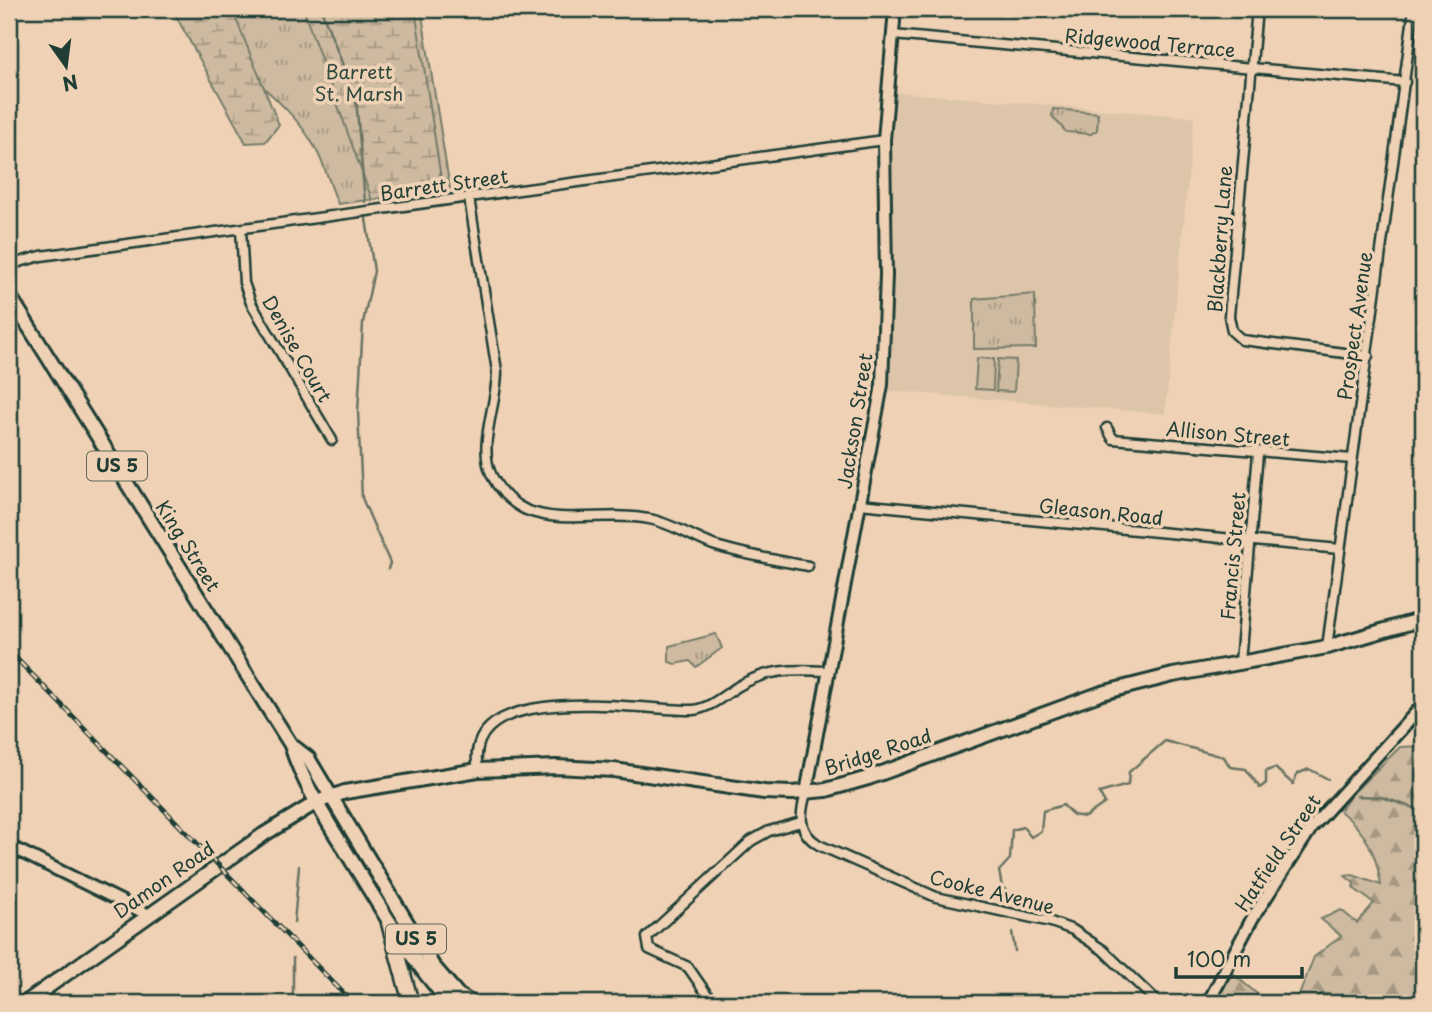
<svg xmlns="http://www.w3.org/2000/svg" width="1432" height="1012" font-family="'Playpen Sans',sans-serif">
<defs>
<pattern id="grass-tufts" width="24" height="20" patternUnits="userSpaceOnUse" patternTransform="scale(1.75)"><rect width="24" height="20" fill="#cdbaa0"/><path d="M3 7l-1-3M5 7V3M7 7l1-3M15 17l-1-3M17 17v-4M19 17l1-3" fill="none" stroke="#a69883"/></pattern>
<pattern id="forest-firs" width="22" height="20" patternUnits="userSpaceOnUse" patternTransform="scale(1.75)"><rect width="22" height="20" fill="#cdbaa0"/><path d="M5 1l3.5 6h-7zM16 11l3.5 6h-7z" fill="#a69883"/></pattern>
<pattern id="wetland-marsh" width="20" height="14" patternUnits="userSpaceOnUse" patternTransform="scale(1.75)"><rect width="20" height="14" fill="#cdbaa0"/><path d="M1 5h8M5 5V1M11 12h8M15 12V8" fill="none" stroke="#a69883"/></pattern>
</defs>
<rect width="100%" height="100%" fill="#efd2b5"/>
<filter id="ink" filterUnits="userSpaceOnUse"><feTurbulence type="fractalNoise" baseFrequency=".0143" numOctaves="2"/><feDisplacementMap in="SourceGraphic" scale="14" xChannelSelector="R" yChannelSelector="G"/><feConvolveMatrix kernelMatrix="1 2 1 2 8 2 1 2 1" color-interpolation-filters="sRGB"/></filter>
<g filter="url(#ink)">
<!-- built -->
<polygon fill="#ddc5aa" points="896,92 1194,117 1165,414 890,391 894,278 892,147"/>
<!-- grass -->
<g fill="url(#grass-tufts)" stroke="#767c6a" stroke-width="2">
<path d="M190,9H421L450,189L338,204C330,185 324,162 313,144C285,95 222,61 190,9Z"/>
<polygon points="1053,109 1098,113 1097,130 1091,134 1066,132 1052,116"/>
<polygon points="1035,294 1036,348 974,349 974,299"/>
<polygon points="716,634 722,648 696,667 690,661 675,664 669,662 669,646"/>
</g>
<!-- forest -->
<g fill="url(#forest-firs)" stroke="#767c6a" stroke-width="2">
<path d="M1423,746V1003H1338L1331,995L1322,993L1309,1003H1296L1314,957L1341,936L1321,919L1341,910L1357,923L1374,903L1353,888L1354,883L1345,876L1353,875L1381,885C1376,852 1366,832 1340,811L1351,795L1400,747Z"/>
<polygon points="1232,973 1268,1003 1216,1003"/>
</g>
<!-- wetland -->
<g fill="url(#wetland-marsh)" stroke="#767c6a" stroke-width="2">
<polygon points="172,9 232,9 279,125 265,142 246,143"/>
<polygon points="303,9 415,9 442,185 372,200"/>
</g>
<!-- pitch -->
<g fill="#cdbaa0" stroke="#767c6a" stroke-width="2">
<polygon points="977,358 994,359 993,390 975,389"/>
<polygon points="998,359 1016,360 1014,392 996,391"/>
</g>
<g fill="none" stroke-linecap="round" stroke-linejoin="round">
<!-- stream -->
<g stroke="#6b7363" stroke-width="2.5">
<polyline points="321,9 356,99 365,202"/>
<polyline points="366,219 374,271 363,323 358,412 362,498 390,563 388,569"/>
<polyline points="1357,796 1381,797 1423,811"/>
<polyline points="1015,898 1002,887 999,871 1010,859 1012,830 1023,827 1031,837 1041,831 1043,811 1063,805 1073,815 1085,817 1105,803 1099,793 1128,785 1129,772 1165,741 1224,757 1230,767 1246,769 1260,788 1266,783 1266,771 1275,768 1293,784 1297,774 1309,769 1328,779"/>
<polyline points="294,923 299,866"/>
<polyline points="1012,932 1015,951"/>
<polyline points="293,1003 293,958"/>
</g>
<!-- street casing -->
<g stroke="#1f3d34" stroke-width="13">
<g id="street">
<polyline points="1257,9 1229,316 1232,331 1242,340 1368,356"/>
<polyline points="893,35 1405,82"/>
<path d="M469,198L497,371C497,406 477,445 492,476C499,490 511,503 526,510C564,525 609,511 649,519C671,523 692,537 713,545C744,555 776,560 808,566"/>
<polyline points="241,229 244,283 251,303 332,440"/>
<polyline points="9,265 41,256 113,246 884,140"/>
<polyline points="1107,428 1113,439 1352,459"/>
<polyline points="859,504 1340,549"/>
<polyline points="1327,647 1414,9"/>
<polyline points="1240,662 1258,453"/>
<path d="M478,770C460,677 642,711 693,710C710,708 723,696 737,687C767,669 792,669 826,671"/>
<path d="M806,793C800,814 797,832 819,845L936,897L1051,922L1073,930L1103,950L1158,1003"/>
<polyline points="713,1003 688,967 649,949 647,937 751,841 769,831 801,822"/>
</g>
</g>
<!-- secondary casing -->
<g stroke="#1f3d34" stroke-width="16">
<g id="secondary">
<polyline points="806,793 882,385 886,275 884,140 895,9"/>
<polyline points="9,846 149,915"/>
<polyline points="1208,1003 1252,919 1312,827 1423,705"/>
</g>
</g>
<!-- primary casing -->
<g stroke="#1f3d34" stroke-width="18">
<g id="primary">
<path d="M9,295L291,745C303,784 326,819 347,853C379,905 409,958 450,1003"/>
<polyline points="291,745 308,758 433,966 465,1003"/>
<polyline points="25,1003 263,835 317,802 345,792 478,770 556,767 614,770 764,792 792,793 826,790 868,778 1102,693 1173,675 1327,647 1423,619"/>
</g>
</g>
<!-- highway casing -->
<g stroke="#1f3d34" stroke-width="19">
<g id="highway">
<polyline points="389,923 411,1003"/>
<polyline points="458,996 471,1003"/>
</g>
</g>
<!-- street -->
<use href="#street" stroke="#efd2b5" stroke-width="8"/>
<!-- secondary -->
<use href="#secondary" stroke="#efd2b5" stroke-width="10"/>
<!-- primary -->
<use href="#primary" stroke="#efd2b5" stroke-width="12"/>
<!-- highway -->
<use href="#highway" stroke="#efd2b5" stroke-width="14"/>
<!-- rail casing -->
<g stroke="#1f3d34" stroke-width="5">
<polyline id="rail" points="9,651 353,1003"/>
</g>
<!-- rail -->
<use href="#rail" stroke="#efd2b5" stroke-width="2.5" stroke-dasharray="8" stroke-linecap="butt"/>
</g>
</g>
<g text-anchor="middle" stroke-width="7" stroke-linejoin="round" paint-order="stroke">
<!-- shield labels -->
<g fill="#efd2b5" stroke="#5d6a5b" stroke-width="2">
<rect x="87" y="451.5" width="60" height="29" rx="5"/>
<rect x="386" y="924.5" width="60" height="29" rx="5"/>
</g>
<g font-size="18" font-weight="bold" fill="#1f3d34">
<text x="117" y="472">US 5</text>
<text x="416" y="945">US 5</text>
</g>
<!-- street labels -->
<g font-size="19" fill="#1f3d34" stroke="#efd2b5">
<text transform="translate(1150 43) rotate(5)" y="7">Ridgewood Terrace</text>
<text transform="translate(444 185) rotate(-8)" y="7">Barrett Street</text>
<text transform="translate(1220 239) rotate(-86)" y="7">Blackberry Lane</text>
<text transform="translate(1355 326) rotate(-82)" y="7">Prospect Avenue</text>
<text transform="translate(297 349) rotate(60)" y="7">Denise Court</text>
<text transform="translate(855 421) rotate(-81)" y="7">Jackson Street</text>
<text transform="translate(1228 434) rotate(5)" y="7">Allison Street</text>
<text transform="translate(1101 512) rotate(6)" y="7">Gleason Road</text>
<text transform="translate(188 546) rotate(58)" y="7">King Street</text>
<text transform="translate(1233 556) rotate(-85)" y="7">Francis Street</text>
<text transform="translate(878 752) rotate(-18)" y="7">Bridge Road</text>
<text transform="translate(1278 853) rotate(-56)" y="7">Hatfield Street</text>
<text transform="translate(164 880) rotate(-35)" y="7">Damon Road</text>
<text transform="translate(992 892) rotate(14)" y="7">Cooke Avenue</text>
</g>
<!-- park labels -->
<g font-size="19" fill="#304a3f" stroke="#efd2b5">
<text x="359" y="79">Barrett<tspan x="359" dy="22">St. Marsh</tspan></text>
</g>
</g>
<!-- margin -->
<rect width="1432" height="1012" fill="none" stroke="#efd2b5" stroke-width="35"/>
<rect x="18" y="18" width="1397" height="977" fill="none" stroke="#1f3d34" stroke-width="2.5" filter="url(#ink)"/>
<!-- north arrow -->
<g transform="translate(66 66) rotate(166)" stroke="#efd2b5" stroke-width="5" paint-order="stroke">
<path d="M0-5L12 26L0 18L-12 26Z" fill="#1f3d34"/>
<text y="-10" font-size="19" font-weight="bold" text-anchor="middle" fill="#1f3d34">N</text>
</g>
<!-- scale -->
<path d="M1176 967v10h126v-10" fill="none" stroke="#1f3d34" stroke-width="3.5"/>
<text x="1187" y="967" font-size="21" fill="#1f3d34" stroke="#efd2b5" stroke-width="5" paint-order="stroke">100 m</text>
</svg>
